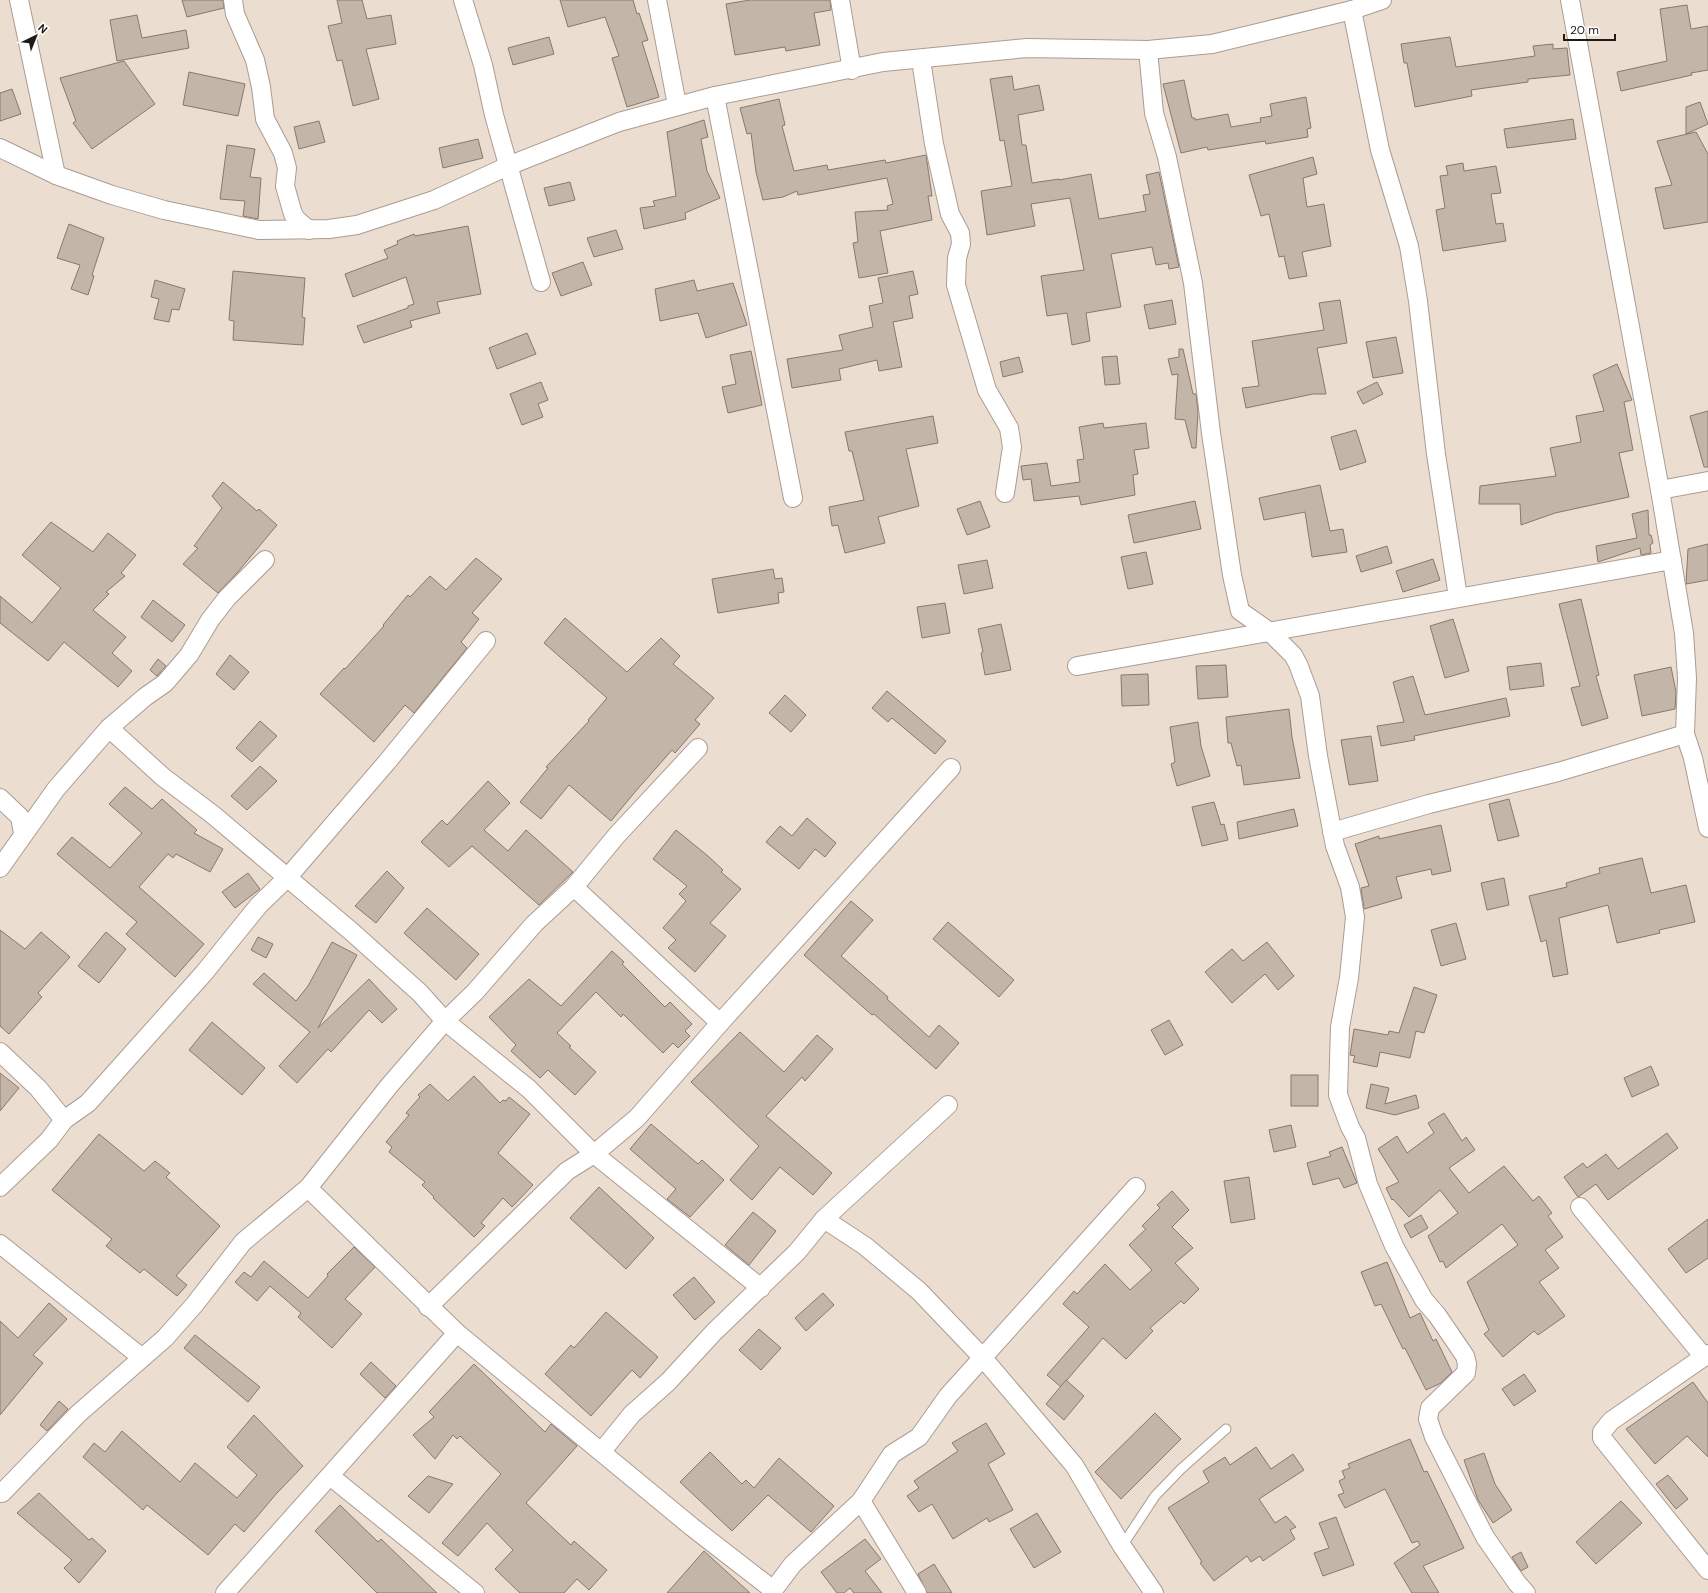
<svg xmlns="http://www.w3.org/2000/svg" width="1708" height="1593" font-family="'DM Sans',sans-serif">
<rect width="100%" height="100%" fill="#ecddd1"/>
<!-- building -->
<g fill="#c4b5a9" stroke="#87796e">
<polygon points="182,0 223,0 224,8 187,17"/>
<polygon points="337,0 362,0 367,19 391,15 396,44 366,49 379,99 353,106 342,60 337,61 328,26 342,23"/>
<polygon points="560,0 633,0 637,14 639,13 648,40 642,42 659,97 627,107 612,58 619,56 605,17 568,27"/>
<polygon points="750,0 830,0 831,10 814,13 820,45 786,51 785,47 735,55 726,4"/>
<polygon points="1687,5 1691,29 1708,26 1708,70 1691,73 1692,75 1621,91 1617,72 1667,61 1660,9"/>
<polygon points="137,15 142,38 186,30 189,48 117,61 110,20"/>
<polygon points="549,37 554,54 513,65 508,48"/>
<polygon points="1450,37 1456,67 1535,56 1533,46 1553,44 1553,49 1567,48 1570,75 1528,79 1528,82 1471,90 1472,96 1415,107 1407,63 1404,63 1401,44"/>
<polygon points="124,61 155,104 92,149 73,123 76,121 60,78"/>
<polygon points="189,72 245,84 238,116 183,105"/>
<polygon points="1012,76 1014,90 1039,85 1044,110 1018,115 1022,145 1026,145 1032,183 1059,179 1059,180 1091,174 1099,219 1146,211 1143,195 1150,194 1146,175 1159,172 1179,267 1169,269 1168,263 1156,265 1152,247 1111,254 1121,307 1086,313 1090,341 1072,345 1067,313 1047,316 1041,276 1084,270 1070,198 1031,204 1035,226 987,235 981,191 1012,186 1004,140 1000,141 990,79"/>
<polygon points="1184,80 1192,118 1195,118 1195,120 1228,114 1231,127 1261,122 1260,118 1272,116 1270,104 1306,97 1311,128 1307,129 1308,137 1266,144 1265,141 1208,150 1207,147 1181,153 1163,84"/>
<polygon points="12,89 21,114 0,121 0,93"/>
<polygon points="779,99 785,125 782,126 794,171 827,165 828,170 885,160 886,163 926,155 932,196 928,196 932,220 880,231 888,273 859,278 853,243 858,242 855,212 888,210 887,206 893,204 887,178 798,195 797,191 783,197 763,200 756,172 751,133 747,134 740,108"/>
<polygon points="1700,102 1708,124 1686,134 1686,107"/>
<polygon points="1573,119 1576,139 1507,148 1504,129"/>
<polygon points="704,120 708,137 701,139 707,171 720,198 685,213 686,219 644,229 640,208 655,206 653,201 676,196 667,132"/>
<polygon points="319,121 325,142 299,149 294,127"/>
<polygon points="1696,132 1708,154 1708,222 1664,229 1655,188 1672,185 1657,141"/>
<polygon points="478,139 483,158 443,168 439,148"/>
<polygon points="227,145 255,149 250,177 261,178 258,219 243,216 245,201 220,199"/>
<polygon points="1313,157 1317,174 1303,178 1307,207 1324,204 1331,246 1302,252 1307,276 1289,279 1284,256 1279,257 1269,214 1261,216 1249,175"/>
<polygon points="1463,163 1464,171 1496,166 1501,193 1491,194 1496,224 1503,223 1506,241 1443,251 1436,210 1445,208 1440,176 1448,175 1446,166"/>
<polygon points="570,182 575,200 549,206 544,188"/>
<polygon points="69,224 104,238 92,275 94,276 88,295 71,289 80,265 57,258"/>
<polygon points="468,226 481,294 437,302 440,313 410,321 412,327 364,343 357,326 408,308 408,306 414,304 406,277 353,297 345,274 388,258 384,250 398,244 397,241 414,234 415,236"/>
<polygon points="616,230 623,249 594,257 587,238"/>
<polygon points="583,262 592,285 561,296 552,273"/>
<polygon points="233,271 305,278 302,317 305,318 303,345 233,340 234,321 229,320"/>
<polygon points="913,271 918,294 909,296 913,318 893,322 902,367 879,371 877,360 839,369 841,380 792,388 787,359 843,350 839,335 873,327 869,306 883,303 878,278"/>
<polygon points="155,280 185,289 179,310 172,309 169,322 154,319 159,299 151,297"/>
<polygon points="694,280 697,291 733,283 747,325 706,338 698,313 660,321 655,289"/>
<polygon points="1172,300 1176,324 1149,329 1144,305"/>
<polygon points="1340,300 1347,343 1317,348 1326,394 1313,394 1246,408 1242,388 1259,386 1252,341 1324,330 1319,303"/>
<polygon points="527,333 536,354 497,369 489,348"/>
<polygon points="1396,337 1403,373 1373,378 1366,342"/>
<polygon points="1179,349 1183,349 1193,394 1196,394 1198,411 1196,448 1192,448 1185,420 1175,419 1178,374 1172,375 1168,359 1179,357"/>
<polygon points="751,351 762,405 728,413 722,387 736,384 730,355"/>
<polygon points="1117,356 1120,384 1105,385 1102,357"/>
<polygon points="1019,357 1023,372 1003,377 1000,362"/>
<polygon points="1617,364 1632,400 1624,402 1633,450 1619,453 1629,497 1555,513 1521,525 1520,504 1479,504 1480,486 1556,476 1550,448 1581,442 1576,416 1604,411 1593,375"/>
<polygon points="541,382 548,400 538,404 543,417 522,425 510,394"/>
<polygon points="1377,382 1383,394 1363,404 1357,392"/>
<polygon points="1708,411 1708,467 1704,467 1690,416"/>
<polygon points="933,416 938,443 906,449 919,506 878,517 885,543 845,553 838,525 832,526 829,507 864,500 852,451 849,451 845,432"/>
<polygon points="1103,423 1104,428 1146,423 1149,448 1134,450 1138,474 1133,475 1135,495 1081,505 1079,496 1034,501 1031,479 1023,480 1021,466 1047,463 1051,486 1080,482 1077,460 1084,459 1079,427"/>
<polygon points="1356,430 1366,462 1340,470 1331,437"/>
<polygon points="223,482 257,511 259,509 277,525 237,573 218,593 183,564 198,548 194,546 222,508 212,496"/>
<polygon points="1320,485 1330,531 1343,529 1347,552 1312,557 1305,512 1264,520 1259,498"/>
<polygon points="980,501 990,527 967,535 957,509"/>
<polygon points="1195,501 1201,529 1134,543 1128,515"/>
<polygon points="1648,510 1649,535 1651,535 1653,543 1650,545 1651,553 1641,555 1640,548 1598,562 1596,546 1637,538 1632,514"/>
<polygon points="51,522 93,552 108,533 136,555 121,573 125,576 106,592 109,594 93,610 126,637 112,653 132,671 118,687 64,642 48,661 0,623 0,596 32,623 61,588 22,555"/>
<polygon points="1708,544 1708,580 1686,584 1688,549"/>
<polygon points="1387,546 1392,563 1361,572 1356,556"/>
<polygon points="1146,552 1153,584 1128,589 1121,557"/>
<polygon points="476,558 502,579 472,613 479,619 461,642 467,648 414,713 405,705 374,742 320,694 344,668 345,669 384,626 383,625 408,595 410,597 430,576 446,590"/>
<polygon points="1433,559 1440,580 1403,592 1396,571"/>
<polygon points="987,560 993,588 964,594 958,565"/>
<polygon points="773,569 775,579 782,578 784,592 778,593 779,603 718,613 712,579"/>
<polygon points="1581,599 1599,675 1596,676 1608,718 1582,726 1571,688 1580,686 1559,604"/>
<polygon points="153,600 185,625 172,642 141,617"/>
<polygon points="945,603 950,633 922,638 917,607"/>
<polygon points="565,618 627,672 661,638 680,656 673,664 714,698 695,720 700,724 675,753 672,750 635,792 611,821 569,785 541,819 520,802 548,768 546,767 589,721 588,720 607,698 544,643"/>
<polygon points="1453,619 1469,671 1445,678 1430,626"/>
<polygon points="1001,624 1011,670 985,675 981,653 983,652 978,629"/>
<polygon points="230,655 249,672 234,690 216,674"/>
<polygon points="158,659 166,666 157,676 150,670"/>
<polygon points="1541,663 1544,686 1510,690 1507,667"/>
<polygon points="1226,665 1228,697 1198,699 1196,666"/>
<polygon points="1671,667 1676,692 1675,709 1642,716 1634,675"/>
<polygon points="1148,674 1149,705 1122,706 1121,675"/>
<polygon points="1413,676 1425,715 1506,698 1510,716 1414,736 1415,740 1381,746 1377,726 1404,722 1393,682"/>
<polygon points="887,691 946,741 935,754 892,718 888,722 872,708"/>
<polygon points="785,695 806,715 791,732 769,713"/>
<polygon points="1289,709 1292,737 1300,778 1244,785 1241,765 1237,766 1231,743 1228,743 1226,717"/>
<polygon points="260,721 277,736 252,762 236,748"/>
<polygon points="1198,722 1201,746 1210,776 1177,786 1171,764 1175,762 1170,727"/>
<polygon points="1371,736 1378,781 1349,785 1341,740"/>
<polygon points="260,766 277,781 247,810 231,796"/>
<polygon points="488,781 510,803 484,830 508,851 526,830 573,872 539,905 472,846 449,867 421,842 442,820 447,825"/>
<polygon points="125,787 152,809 162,799 197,830 194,833 223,849 210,872 176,854 173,858 168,854 139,887 204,944 175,977 126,934 137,922 57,854 72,837 110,868 142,833 109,804"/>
<polygon points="1509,799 1519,836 1498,841 1489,804"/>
<polygon points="1214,802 1221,825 1224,824 1228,840 1202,846 1192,807"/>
<polygon points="1294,809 1298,826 1239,839 1237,822"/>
<polygon points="807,818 836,843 825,857 815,849 799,869 766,842 780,826 792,836"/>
<polygon points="1441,825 1451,871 1432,875 1431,869 1396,877 1402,898 1364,909 1361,888 1369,886 1355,844 1379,836 1379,839"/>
<polygon points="676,830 708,856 723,870 721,872 741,889 710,923 726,936 695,972 668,948 676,940 663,928 686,901 679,894 687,886 653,859"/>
<polygon points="1642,858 1651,893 1686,885 1695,922 1659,930 1660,933 1617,943 1608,905 1559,918 1568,974 1553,977 1546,940 1541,942 1529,896 1567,887 1566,883 1600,873 1599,868"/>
<polygon points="387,871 404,888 376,923 355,906"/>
<polygon points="248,873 260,889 235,908 222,892"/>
<polygon points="1504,878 1509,905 1487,910 1481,883"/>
<polygon points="851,901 873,920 841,956 888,997 887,999 929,1037 939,1025 959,1043 936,1069 874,1014 872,1015 804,955"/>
<polygon points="427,908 479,954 456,980 404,933"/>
<polygon points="948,922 1014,980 999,997 933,939"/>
<polygon points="1456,923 1466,959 1441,966 1431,930"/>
<polygon points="0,930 25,949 41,932 70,957 38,993 42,997 9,1034 0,1026"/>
<polygon points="106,932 126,949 99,983 78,966"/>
<polygon points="258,937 273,944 266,958 251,950"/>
<polygon points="332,942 357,955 318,1028 369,979 397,1009 382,1023 369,1010 331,1052 328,1049 297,1083 279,1066 310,1032 253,984 264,973 296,1001 308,986"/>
<polygon points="1267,942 1294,976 1278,990 1265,974 1232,1003 1205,972 1232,949 1243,961"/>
<polygon points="612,951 624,962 622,964 665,1007 670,1002 692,1024 685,1031 690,1036 678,1048 673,1043 663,1053 623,1014 621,1017 596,992 557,1033 571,1046 569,1047 596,1072 575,1095 548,1070 540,1078 511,1051 516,1045 489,1017 529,979 561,1006"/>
<polygon points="1414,987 1437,995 1424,1033 1416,1031 1410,1058 1380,1052 1377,1067 1353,1062 1355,1056 1350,1055 1354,1029 1388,1035 1389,1031 1399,1033"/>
<polygon points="1169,1020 1183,1045 1165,1055 1151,1030"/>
<polygon points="212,1022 265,1068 242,1095 189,1050"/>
<polygon points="740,1032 784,1072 817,1035 833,1049 805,1081 802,1077 766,1116 832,1173 813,1195 780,1167 752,1200 730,1180 759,1146 691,1082"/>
<polygon points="1651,1066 1659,1085 1632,1097 1624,1078"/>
<polygon points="0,1073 19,1088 0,1111"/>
<rect x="1291" y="1075" width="27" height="31"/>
<polygon points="474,1076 500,1103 503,1100 506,1101 509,1097 530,1114 498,1153 533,1185 512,1207 503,1198 481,1223 485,1226 474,1237 433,1198 434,1197 422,1185 425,1182 389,1152 392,1147 386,1142 409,1115 406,1113 420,1097 418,1095 430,1084 448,1101"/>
<polygon points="1371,1084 1389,1088 1385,1104 1416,1095 1419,1108 1395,1115 1366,1108"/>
<polygon points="1444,1113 1462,1141 1466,1137 1475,1150 1449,1168 1469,1193 1504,1166 1533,1201 1539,1196 1552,1213 1548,1216 1563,1237 1545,1250 1559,1268 1539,1282 1565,1316 1538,1335 1534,1331 1503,1357 1484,1334 1489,1330 1467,1282 1518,1245 1502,1224 1446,1268 1443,1261 1440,1262 1428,1236 1458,1213 1440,1190 1409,1217 1393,1199 1392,1200 1386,1188 1399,1182 1378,1149 1397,1136 1407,1153 1434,1133 1428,1123"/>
<polygon points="651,1124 698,1164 702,1160 724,1180 690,1217 667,1199 676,1189 630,1149"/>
<polygon points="1291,1125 1296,1147 1274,1152 1269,1130"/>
<polygon points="1667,1133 1678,1148 1608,1200 1596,1184 1578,1197 1564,1177 1583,1163 1587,1168 1606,1154 1618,1169"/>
<polygon points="99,1134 144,1171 155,1161 170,1173 166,1177 220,1226 176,1276 187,1285 177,1296 144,1269 140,1273 106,1246 112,1239 52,1190"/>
<polygon points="1342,1147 1357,1183 1344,1188 1339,1178 1313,1185 1307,1163 1331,1156 1329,1152"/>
<polygon points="1249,1177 1255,1219 1231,1223 1224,1181"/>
<polygon points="599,1187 654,1238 626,1269 570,1218"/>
<polygon points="1172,1191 1189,1210 1172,1227 1193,1248 1175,1263 1199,1289 1184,1304 1181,1301 1150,1328 1153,1331 1126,1359 1103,1338 1061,1387 1047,1375 1089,1327 1063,1304 1074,1291 1077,1294 1105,1264 1130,1290 1152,1270 1129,1245 1146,1229 1142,1226 1160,1208 1157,1205"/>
<polygon points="753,1212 776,1231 749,1265 725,1245"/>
<polygon points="1421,1215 1428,1228 1411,1238 1404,1225"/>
<polygon points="1708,1219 1708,1258 1686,1273 1668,1249"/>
<polygon points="354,1247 375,1267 345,1299 362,1314 332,1348 298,1317 301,1313 270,1286 257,1301 235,1282 244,1272 251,1277 264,1261 308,1298 328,1276 327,1274"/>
<polygon points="1387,1262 1410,1318 1420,1313 1433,1341 1436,1339 1452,1372 1441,1383 1426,1390 1405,1348 1403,1349 1381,1304 1375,1306 1361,1272"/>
<polygon points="694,1277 715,1302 695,1320 673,1295"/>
<polygon points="823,1293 834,1305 806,1331 795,1318"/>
<polygon points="49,1303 67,1319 33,1355 43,1363 0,1415 0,1321 18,1338"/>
<polygon points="606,1312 658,1357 640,1378 632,1370 591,1416 545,1374 571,1345 574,1348"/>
<polygon points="759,1329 781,1348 761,1370 739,1350"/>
<polygon points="195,1335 260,1387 248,1402 184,1348"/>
<polygon points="371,1362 396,1386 385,1398 360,1374"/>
<polygon points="474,1364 545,1432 551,1424 577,1446 526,1503 571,1545 574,1541 607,1570 589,1590 577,1579 564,1593 520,1593 495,1569 513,1550 487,1523 458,1556 442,1543 501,1474 460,1436 457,1439 453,1435 435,1459 413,1435 434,1417 429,1412"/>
<polygon points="1524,1374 1536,1391 1514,1406 1502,1389"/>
<polygon points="1066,1380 1084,1396 1064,1420 1046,1404"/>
<polygon points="1693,1382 1708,1403 1708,1457 1687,1436 1655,1464 1626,1429"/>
<polygon points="59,1401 68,1409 47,1431 40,1425"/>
<polygon points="1155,1413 1181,1439 1121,1499 1095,1472"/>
<polygon points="254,1415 303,1466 277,1493 244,1532 235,1524 208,1555 147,1505 143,1510 83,1457 94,1443 105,1452 122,1431 180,1482 195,1463 237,1498 257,1475 227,1447"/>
<polygon points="986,1423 1005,1454 988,1464 1013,1510 989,1522 987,1518 953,1539 932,1504 919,1512 907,1496 919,1488 914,1481 958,1451 952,1443"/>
<polygon points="1410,1439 1424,1472 1427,1471 1464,1548 1423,1566 1439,1593 1412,1593 1394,1563 1420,1545 1418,1541 1412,1543 1385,1489 1345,1508 1338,1495 1344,1493 1339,1481 1345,1478 1342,1471 1350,1468 1348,1464"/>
<polygon points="1256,1447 1271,1469 1293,1454 1304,1470 1259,1499 1275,1523 1286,1516 1296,1527 1290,1530 1295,1539 1263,1561 1260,1556 1251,1562 1247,1556 1214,1581 1200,1563 1202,1562 1168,1508 1209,1482 1203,1471 1225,1457 1230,1465"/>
<polygon points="710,1452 742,1484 746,1480 754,1488 779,1458 834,1506 811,1532 768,1495 732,1531 680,1482"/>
<polygon points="1484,1453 1495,1484 1512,1510 1493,1523 1478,1500 1464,1460"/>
<polygon points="1668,1475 1688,1499 1676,1509 1656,1484"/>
<polygon points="428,1476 453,1484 429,1513 408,1496"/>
<polygon points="39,1493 89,1540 92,1538 106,1551 79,1583 64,1568 72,1560 17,1513"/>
<polygon points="1621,1501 1642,1523 1596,1564 1576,1542"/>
<polygon points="340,1505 378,1542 381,1539 437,1593 377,1593 315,1531"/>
<polygon points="1037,1513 1061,1552 1034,1568 1010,1529"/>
<polygon points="1336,1517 1354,1565 1323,1576 1314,1553 1329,1548 1319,1523"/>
<polygon points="865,1539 881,1559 865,1571 882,1593 854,1593 850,1588 844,1593 837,1593 821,1572"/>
<polygon points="704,1551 750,1593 667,1593"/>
<polygon points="1521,1552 1528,1567 1521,1571 1512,1557"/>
<polygon points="934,1564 952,1593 927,1593 918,1574"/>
</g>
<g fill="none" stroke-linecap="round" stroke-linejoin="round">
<!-- service casing -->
<g stroke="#ab9c91" stroke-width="11">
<polyline id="service" points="1122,1546 1155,1496 1181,1469 1226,1429"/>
</g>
<!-- minor casing -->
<g stroke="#ab9c91" stroke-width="20">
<g id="minor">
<polyline points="19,0 56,175"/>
<polyline points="233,0 235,14 255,60 261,87 265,119 283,153 287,168 285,186 293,214 297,220 309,230"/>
<polyline points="463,0 483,65 494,115 541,282"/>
<polyline points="657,0 677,105"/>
<polyline points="840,0 852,70"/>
<polyline points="1570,0 1660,490 1684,633 1687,678 1685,734 1693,758 1708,828"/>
<polyline points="1352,10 1380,150 1409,246 1418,301 1436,454 1458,597"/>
<polyline points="1148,50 1154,113 1167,157 1193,283 1211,433 1232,575 1240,611 1270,632 1293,655 1298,664 1310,696 1318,756 1335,846 1350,887 1355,917 1349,978 1340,1027 1338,1095 1350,1127 1356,1138 1368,1184 1394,1246 1424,1300 1437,1315 1465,1356 1467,1364 1466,1373 1430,1408 1428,1419 1434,1437 1485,1537 1517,1583 1526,1593"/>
<polyline points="921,60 934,144 950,214 960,233 961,244 957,258 956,285 987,390 1009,428 1012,447 1005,493"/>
<polyline points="715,96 793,498"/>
<polyline points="0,148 56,175 112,195 164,210 259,230 329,229 357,225 434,200 508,166 619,122 715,96 883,62 1027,48 1148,50 1212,44 1352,10 1382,0"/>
<polyline points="1660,490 1708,481"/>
<polyline points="1077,666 1672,560"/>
<polyline points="109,728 163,777 212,814 352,932 420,993 445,1021 529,1089 594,1154 761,1288"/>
<polyline points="0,798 20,817 23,833"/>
<polyline points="1332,832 1429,804 1558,772 1685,734"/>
<polyline points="0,868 56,789 109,728 145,697 165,683 189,655 210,620 227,598 265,560"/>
<polyline points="574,887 720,1023"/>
<polyline points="0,1052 38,1088 64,1120"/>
<polyline points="0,1187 49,1140 64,1120 88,1103 204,973 259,905 288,877 387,762 486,641"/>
<polyline points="308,1188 457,1333 692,1527 772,1589"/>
<polyline points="1580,1207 1704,1357"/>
<polyline points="824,1219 865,1246 919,1291 983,1358 1074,1465 1122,1546 1154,1593"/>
<polyline points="0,1244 141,1357"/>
<polyline points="428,1307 567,1171 594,1154 637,1118 720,1023 951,768"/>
<polyline points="1708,1354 1611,1421 1602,1432 1602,1438 1708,1570"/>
<polyline points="602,1451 632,1414 668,1382 714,1332 797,1252 824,1219 948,1105"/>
<polyline points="330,1476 475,1593"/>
<polyline points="2,1493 78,1414 165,1338 195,1304 243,1242 308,1188 389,1086 445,1021 475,992 534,924 574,887 617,835 698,748"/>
<polyline points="861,1501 917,1593"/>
<polyline points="225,1593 457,1333"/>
<polyline points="771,1593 793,1564 861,1501 892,1454 919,1437 948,1396 1136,1187"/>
</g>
</g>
<!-- service -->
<use href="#service" stroke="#fff" stroke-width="9"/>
<!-- minor -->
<use href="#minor" stroke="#fff" stroke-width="18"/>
</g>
<!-- north arrow -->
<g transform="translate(36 36) rotate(43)" stroke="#ffffff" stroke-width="3" paint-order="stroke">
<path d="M0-3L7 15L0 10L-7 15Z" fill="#201a16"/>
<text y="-6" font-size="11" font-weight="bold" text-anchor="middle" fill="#201a16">N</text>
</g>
<!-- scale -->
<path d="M1564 34v6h51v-6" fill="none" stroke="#201a16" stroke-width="2"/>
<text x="1570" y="34" font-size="12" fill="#201a16" stroke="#ffffff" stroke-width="3" paint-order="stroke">20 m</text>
</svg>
